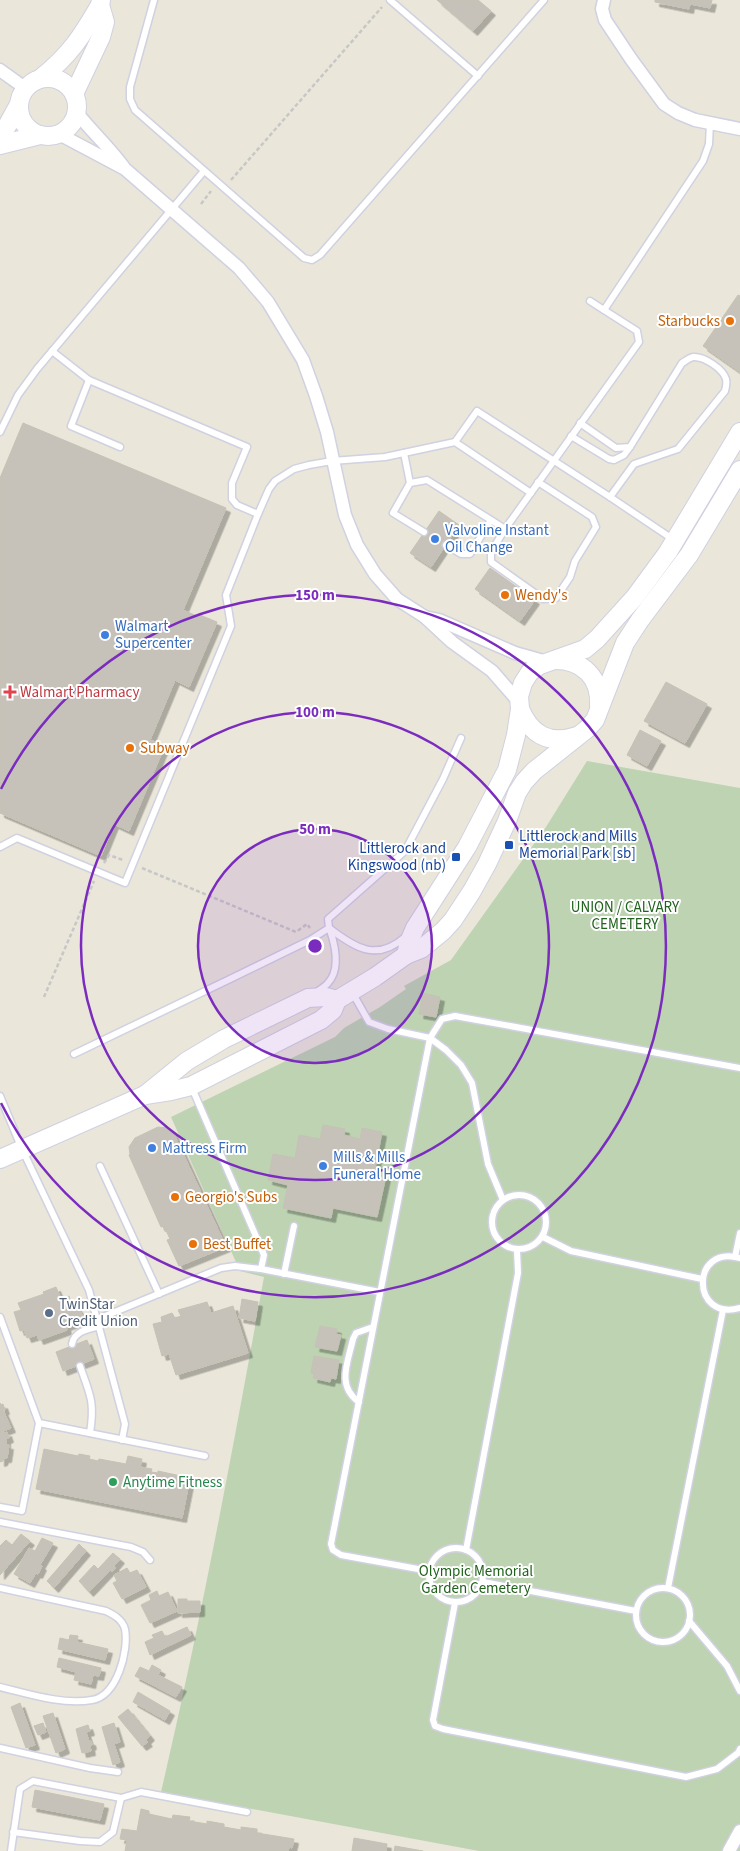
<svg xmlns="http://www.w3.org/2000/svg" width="740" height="1851" font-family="'Source Sans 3',sans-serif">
<defs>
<filter id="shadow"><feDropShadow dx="4.5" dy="4.5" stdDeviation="0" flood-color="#0004"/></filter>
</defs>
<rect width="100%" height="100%" fill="#eae6da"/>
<!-- cemetery -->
<path fill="#bed3b2" d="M587,761L740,788V1851H479L161,1792C201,1621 233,1449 264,1277L240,1271L171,1117L335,1037L344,1028L380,1007L406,989L404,986L451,960L546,827Z"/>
<!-- building -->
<g fill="#c6c2ba" stroke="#c5c2b4" filter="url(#shadow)">
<polygon points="437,0 478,0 491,11 473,31"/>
<polygon points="655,0 712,0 710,8 690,4 689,9 655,2"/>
<polygon points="738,295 740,296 740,372 703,346"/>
<polygon points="23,423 226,508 183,610 199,617 200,615 217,622 189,687 175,680 150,740 165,745 129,831 114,824 101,856 0,813 0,478"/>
<polygon points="439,511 459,525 431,567 410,553"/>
<polygon points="490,568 535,600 520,621 475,589"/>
<polygon points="666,682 707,704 685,743 644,721"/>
<polygon points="640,730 661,741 647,766 627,755"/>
<polygon points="423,993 440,997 436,1017 419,1014"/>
<polygon points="323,1125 345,1129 344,1135 360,1139 362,1128 382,1132 374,1174 386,1176 377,1217 333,1208 331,1218 283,1208 288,1185 268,1180 273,1154 295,1158 299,1135 320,1139"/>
<polygon points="158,1127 168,1128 174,1134 226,1247 179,1266 167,1240 170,1239 164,1226 161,1227 129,1155 130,1154 129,1147 135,1138"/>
<polygon points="56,1287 61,1299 69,1296 71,1302 73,1301 85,1319 66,1326 67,1330 39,1340 37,1335 27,1338 24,1330 20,1331 14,1312 21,1310 18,1303 44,1294 43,1292"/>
<polygon points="242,1299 258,1302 255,1321 239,1318"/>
<polygon points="207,1302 211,1313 233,1306 248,1353 176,1375 169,1354 162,1356 153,1324 162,1322 161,1317 172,1313 175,1318 181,1316 178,1310"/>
<polygon points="320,1326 337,1329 336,1334 341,1335 337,1351 315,1347"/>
<polygon points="87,1340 94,1359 63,1371 56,1352"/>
<polygon points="314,1356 339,1360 336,1379 331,1378 330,1382 313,1378 314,1374 311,1373"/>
<polygon points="0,1403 1,1405 3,1404 5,1410 3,1410 11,1428 3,1431 4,1433 7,1432 9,1438 6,1439 6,1445 9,1445 7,1458 4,1458 3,1461 0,1462"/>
<polygon points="44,1449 78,1456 79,1454 90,1456 89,1459 98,1461 99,1459 126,1464 128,1456 142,1459 140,1467 152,1469 151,1472 158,1473 158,1471 190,1478 182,1518 36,1489"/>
<polygon points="21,1534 30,1541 0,1575 0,1546 6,1540 12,1545"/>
<polygon points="42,1538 53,1543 40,1565 42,1566 38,1574 36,1573 30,1583 14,1574 29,1548 35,1551"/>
<polygon points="79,1544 86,1551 54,1588 47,1581"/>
<polygon points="113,1553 120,1559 114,1566 116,1568 112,1572 110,1570 89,1592 79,1581 94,1565 98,1569"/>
<polygon points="127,1568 130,1573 137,1570 146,1587 122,1599 113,1583 117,1581 114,1575"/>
<polygon points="157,1591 159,1596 168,1592 177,1611 150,1623 141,1605 151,1600 149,1595"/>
<polygon points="178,1599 187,1599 187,1601 200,1601 200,1612 178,1613"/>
<polygon points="187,1627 191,1635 150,1655 145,1642 154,1638 152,1635 162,1631 165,1637"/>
<polygon points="70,1635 78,1636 77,1642 108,1649 105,1660 58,1649 60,1638 69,1640"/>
<polygon points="59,1658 101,1668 99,1676 93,1675 91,1684 74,1680 76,1672 57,1667"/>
<polygon points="152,1665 161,1670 158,1675 182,1687 176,1697 135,1676 140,1667 149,1671"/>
<polygon points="138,1692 170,1711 165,1720 133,1702"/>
<polygon points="20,1703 35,1745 26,1748 11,1707"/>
<polygon points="128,1709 150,1736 146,1740 148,1742 142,1746 118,1717"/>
<polygon points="53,1713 65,1749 56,1753 43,1716"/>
<polygon points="43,1723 46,1732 38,1735 34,1726"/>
<polygon points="114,1723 120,1742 114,1744 120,1762 113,1765 102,1727"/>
<polygon points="88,1725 90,1731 86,1732 89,1741 91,1741 92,1745 90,1746 91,1751 82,1753 76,1729"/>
<polygon points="35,1790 104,1804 100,1820 32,1807"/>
<polygon points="141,1809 149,1811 149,1814 172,1819 173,1815 190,1817 189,1821 207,1824 207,1821 224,1824 224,1827 241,1830 241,1827 257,1829 257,1833 294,1839 292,1848 289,1847 288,1851 125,1851 127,1840 120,1839 122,1829 137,1831"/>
<polygon points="354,1838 387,1844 386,1851 352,1851"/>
<polygon points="395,1846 423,1851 394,1851"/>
</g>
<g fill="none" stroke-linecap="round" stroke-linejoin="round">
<!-- lane casing -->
<g stroke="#d0d1e1" stroke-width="9">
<g id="lane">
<polyline points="154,0 130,87 130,99 135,110 304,258 312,260 320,255 544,0"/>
<polyline points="390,0 478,76"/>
<polyline points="590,301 604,310"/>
<polyline points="52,351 89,380 247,447 232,483 232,499 237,505 258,514"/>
<polyline points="89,380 71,426 120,447"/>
<path d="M580,423L616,448L630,447L682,363C686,361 688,358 693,357C704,356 723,369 726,379C727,383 726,387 725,391L678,449L634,464L610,497"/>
<polyline points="0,432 18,395 37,369 204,171"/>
<polyline points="571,436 609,459 614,460 624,455 630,447"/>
<polyline points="455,442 531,493"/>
<polyline points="404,453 410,483"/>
<polyline points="538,482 592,517 596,527 575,561 570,577 556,598 543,599 491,562 491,552 505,529 639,342 637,331 604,310 703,161 709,144 710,123"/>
<polyline points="491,520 505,529"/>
<polyline points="424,532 393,513 410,483 427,480 491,520 470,554 461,554 446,545"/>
<polyline points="0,847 17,838 125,883 231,626 226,595 258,514 269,489 275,481 294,469 309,465 332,461 385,457 455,442 477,411 610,497 674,540"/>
<path d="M329,928C355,948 377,962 405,937"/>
<polyline points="352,992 369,1022 388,1029 430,1038 442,1019 455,1016 740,1068"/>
<path d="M315,993C319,990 325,987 328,983C341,969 335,945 330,930"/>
<polyline points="74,1054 230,979 310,940 329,928 328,919 405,851 443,779 461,738"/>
<polyline points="192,1088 264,1255 261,1269"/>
<polyline points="0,1096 22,1149 89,1290 125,1424 122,1440"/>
<polyline points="100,1166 159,1294"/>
<circle cx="519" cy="1222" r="27"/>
<polyline points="543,1237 571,1251 702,1279"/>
<polyline points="735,1257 740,1233"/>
<path d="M740,1258C690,1244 691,1322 740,1308"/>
<polyline points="284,1274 294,1226"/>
<polyline points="0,1317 39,1423 205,1456"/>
<polyline points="98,1319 221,1268 235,1266 261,1269 380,1292"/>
<path d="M72,1344C74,1331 89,1329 100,1326"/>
<path d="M80,1366C90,1395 95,1401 90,1433"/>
<path d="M359,1402C336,1386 348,1362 353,1339L356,1333L373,1327"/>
<polyline points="0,1507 22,1511 39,1423"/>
<polyline points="0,1522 131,1547 143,1552 150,1560"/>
<circle cx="456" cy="1575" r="27"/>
<polyline points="466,1550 518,1273 517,1250"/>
<polyline points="429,1571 341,1555 333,1550 331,1544 430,1038 446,1050 461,1065 472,1083 488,1164 503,1200"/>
<polyline points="483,1582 636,1611"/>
<circle cx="663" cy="1615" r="27"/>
<path d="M0,1588L106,1611C114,1615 122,1619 125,1629C129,1651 117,1696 92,1700C62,1705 29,1694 0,1687"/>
<polyline points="668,1588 723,1310"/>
<polyline points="455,1603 433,1720 435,1726 443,1729 686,1777 717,1769 738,1753 740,1749"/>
<polyline points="689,1621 727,1666 740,1691"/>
<polyline points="0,1748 90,1768 118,1772"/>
<polyline points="121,1798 141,1792 247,1812"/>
<polyline points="11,1851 20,1789 33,1781 121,1798 113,1832 100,1842 80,1841 13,1832"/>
</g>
</g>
<!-- street casing -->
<g stroke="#d0d1e1" stroke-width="15">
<g id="street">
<polyline points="604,0 602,9 605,20 631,59 664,104 678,113 695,120 740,129"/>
<polyline points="0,70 25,88"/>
<path d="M77,113C92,132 111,149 125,169L239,268L268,302L303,360L316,396L327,432L345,515L357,545L375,574L397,599L425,617L452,642L492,671L520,703"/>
<polyline points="59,134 123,168"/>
<polyline points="425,617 439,620 515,653 547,662"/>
<polyline points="729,1851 740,1831"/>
</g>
</g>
<!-- secondary casing -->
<g stroke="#d0d1e1" stroke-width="20">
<g id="secondary">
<circle cx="48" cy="107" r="29"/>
<path d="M41,78C70,55 82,36 100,5L101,0"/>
<polyline points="74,94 101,37 105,22 100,5"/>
<polyline points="0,139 18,106"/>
<polyline points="0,145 40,135"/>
<path d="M555,660C583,660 601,678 599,706"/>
<path d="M520,709C531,735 549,745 577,736"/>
<polyline points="406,955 409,942 415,928 467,847 507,770 516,735 520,709 519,696 523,683 530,672 540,665 585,649 597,639 635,597 668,552 740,432"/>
<polyline points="145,1095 171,1091 191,1086 321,1020 333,1010 337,1000 375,977 406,955 421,949 443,931 453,920 472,891 487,864 507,821 517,793 524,782 534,771 587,729 595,720 625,643 640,620 689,555 740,470"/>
<polyline points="0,1159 145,1095 187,1061 224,1039 308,998 326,997 337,1000"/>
</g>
</g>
<!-- path -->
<g stroke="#c7c7c7" stroke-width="2.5" stroke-dasharray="4 2.5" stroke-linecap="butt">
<polyline points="231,180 382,7"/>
<polyline points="201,204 211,191"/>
<polyline points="104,863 109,855 123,860"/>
<polyline points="142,868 296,932 307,924 310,928"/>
<polyline points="44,997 94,881"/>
</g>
<!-- lane -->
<use href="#lane" stroke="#fff" stroke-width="6"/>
<!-- street -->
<use href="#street" stroke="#fff" stroke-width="12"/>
<!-- secondary -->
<use href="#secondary" stroke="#fff" stroke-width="18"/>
</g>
<!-- distance rings -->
<circle cx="315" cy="946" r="117" fill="#7b2cbf" fill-opacity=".12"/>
<g fill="none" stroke="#7b2cbf" stroke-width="2.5">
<circle cx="315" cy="946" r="117"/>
<circle cx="315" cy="946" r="234"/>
<path d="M1 789A351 351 0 1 1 1 1103"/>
</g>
<!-- markers -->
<g fill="#e8710a" stroke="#fff" stroke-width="2">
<circle cx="730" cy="321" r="5"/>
<circle cx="505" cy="595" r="5"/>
<circle cx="130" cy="748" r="5"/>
<circle cx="175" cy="1197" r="5"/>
<circle cx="193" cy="1244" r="5"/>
</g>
<g fill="#3f7fe0" stroke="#fff" stroke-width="2">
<circle cx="435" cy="539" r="5"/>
<circle cx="105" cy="635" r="5"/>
<circle cx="152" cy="1148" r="5"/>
<circle cx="323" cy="1166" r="5"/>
</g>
<path fill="#e0444e" stroke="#fff" stroke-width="2" d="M7.5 684.5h5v5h5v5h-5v5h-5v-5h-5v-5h5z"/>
<g fill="#1a4fb4" stroke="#fff" stroke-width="2">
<rect x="504" y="840" width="10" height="10" rx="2.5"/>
<rect x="451" y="852" width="10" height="10" rx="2.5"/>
</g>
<circle fill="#5c6f8a" stroke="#fff" stroke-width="2" cx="49" cy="1313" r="5"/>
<circle fill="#2e9e5b" stroke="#fff" stroke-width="2" cx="113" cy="1482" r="5"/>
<g text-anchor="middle" stroke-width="4" stroke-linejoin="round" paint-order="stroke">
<!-- food labels -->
<g font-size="15" fill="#c56008" stroke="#fff" text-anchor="start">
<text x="720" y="326" text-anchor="end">Starbucks</text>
<text x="515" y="600">Wendy's</text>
<text x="140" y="753">Subway</text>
<text x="185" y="1202">Georgio's Subs</text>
<text x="203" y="1249">Best Buffet</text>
</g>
<!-- shop labels -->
<g font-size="15" fill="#366cbe" stroke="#fff" text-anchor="start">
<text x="445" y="535">Valvoline Instant<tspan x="445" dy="17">Oil Change</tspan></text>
<text x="115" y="631">Walmart<tspan x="115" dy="17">Supercenter</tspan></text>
<text x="162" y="1153">Mattress Firm</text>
<text x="333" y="1162">Mills &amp; Mills<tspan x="333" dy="17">Funeral Home</tspan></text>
</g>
<!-- health labels -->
<g font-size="15" fill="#be3a42" stroke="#fff" text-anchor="start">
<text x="20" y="697">Walmart Pharmacy</text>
</g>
<!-- transit labels -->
<g font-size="15" fill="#164399" stroke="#fff" text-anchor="start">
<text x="519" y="841">Littlerock and Mills<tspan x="519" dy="17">Memorial Park [sb]</tspan></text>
<text x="446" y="853" text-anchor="end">Littlerock and<tspan x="446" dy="17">Kingswood (nb)</tspan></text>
</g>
<!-- park labels -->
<g font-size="15" fill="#20621c" stroke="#fff">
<text x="625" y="912">UNION / CALVARY<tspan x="625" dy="17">CEMETERY</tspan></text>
<text x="476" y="1576">Olympic Memorial<tspan x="476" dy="17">Garden Cemetery</tspan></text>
</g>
<!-- service labels -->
<g font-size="15" fill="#4e5e75" stroke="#fff" text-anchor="start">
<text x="59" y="1309">TwinStar<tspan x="59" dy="17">Credit Union</tspan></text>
</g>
<!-- leisure labels -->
<g font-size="15" fill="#27864d" stroke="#fff" text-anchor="start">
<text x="123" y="1487">Anytime Fitness</text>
</g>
</g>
<circle cx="315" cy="946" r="8" fill="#7b2cbf" stroke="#fff" stroke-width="2.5"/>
<g font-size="15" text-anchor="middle" font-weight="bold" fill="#7b2cbf" stroke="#fff" stroke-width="4" stroke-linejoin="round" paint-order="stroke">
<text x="315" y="600">150 m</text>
<text x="315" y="717">100 m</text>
<text x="315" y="834">50 m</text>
</g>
</svg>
